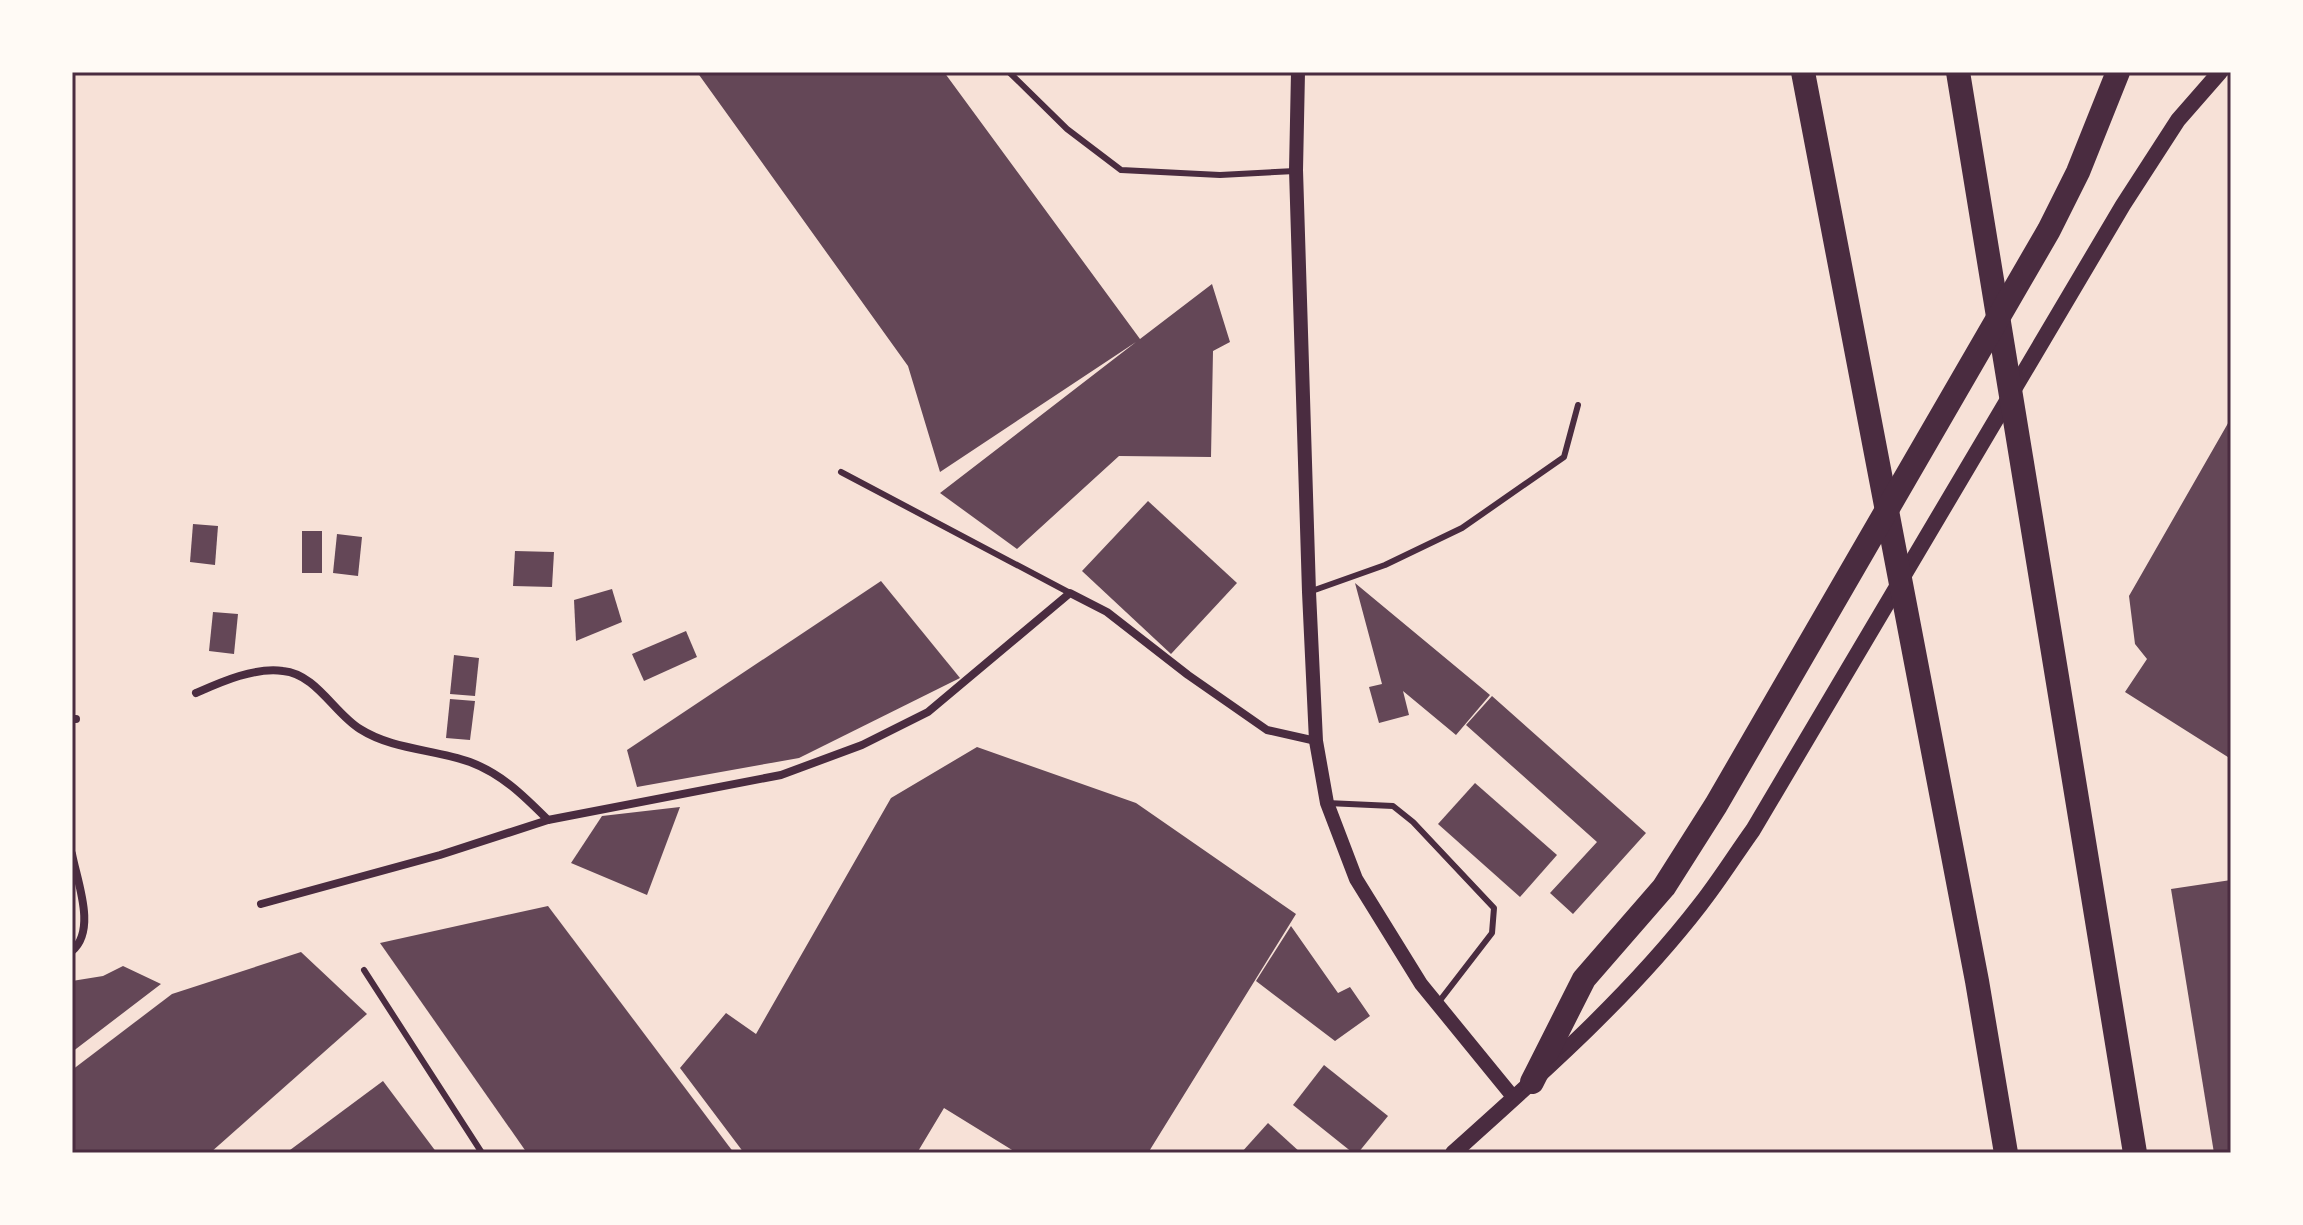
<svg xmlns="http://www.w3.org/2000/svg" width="2303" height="1225" font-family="'Fira Sans',sans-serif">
<rect width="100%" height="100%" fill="#f7e1d7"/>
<!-- building -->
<g fill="#644757">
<polygon points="697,72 944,72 1140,339 1212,284 1230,342 1213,351 1211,457 1119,456 1017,549 940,493 1136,342 940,472 908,366"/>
<polygon points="2231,418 2231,759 2125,692 2147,659 2135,644 2129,596"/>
<polygon points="1148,501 1237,583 1171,654 1082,571"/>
<polygon points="193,524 218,526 215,565 190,562"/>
<rect x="302" y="531" width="20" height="42"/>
<polygon points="337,534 362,537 358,576 333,573"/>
<polygon points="515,551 554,552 552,587 513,586"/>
<polygon points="881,581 960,678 799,758 637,787 627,750"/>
<polygon points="1355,583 1490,695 1456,735 1403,691 1409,715 1379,723 1369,687 1382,684"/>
<polygon points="612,589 622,622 576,641 574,600"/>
<polygon points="213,612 238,614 234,654 209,651"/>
<polygon points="686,631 697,657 644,681 632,654"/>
<polygon points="454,655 479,658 475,696 450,694"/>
<polygon points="1492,696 1646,833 1573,914 1550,893 1597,842 1466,725"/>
<polygon points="450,699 475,701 470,740 446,738"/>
<polygon points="977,747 1136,803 1296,914 1148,1153 1017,1153 944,1108 917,1153 744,1153 680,1068 726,1013 756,1034 891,798"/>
<polygon points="1475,783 1557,855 1520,897 1438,824"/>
<polygon points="680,807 647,895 571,863 602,816"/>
<polygon points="2231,880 2231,1153 2214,1153 2171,889"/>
<polygon points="548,906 734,1153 527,1153 380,943"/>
<polygon points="1291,926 1338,993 1350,987 1370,1016 1335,1041 1256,981"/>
<polygon points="301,952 367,1014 210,1153 72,1153 72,1070 172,994"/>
<polygon points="123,966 161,984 72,1052 72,981 103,976"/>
<polygon points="1324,1065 1388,1116 1358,1153 1353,1153 1293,1105"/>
<polygon points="383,1081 437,1153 286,1153"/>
<polygon points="1268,1123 1301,1153 1241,1153"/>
</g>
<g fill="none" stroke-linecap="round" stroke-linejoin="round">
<!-- service -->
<g stroke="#4a2c40" stroke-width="6">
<polyline points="1009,72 1067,129 1121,170 1220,175 1295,171"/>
<polyline points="841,472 1070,593"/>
<polyline points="1309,592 1385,565 1462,528 1564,457 1578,405"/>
<polyline points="1327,803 1393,806 1413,822 1494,908 1492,933 1438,1003"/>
<polyline points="364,970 482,1153"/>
</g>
<!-- minor -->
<g stroke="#4a2c40" stroke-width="8">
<path d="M196,693C221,682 254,667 283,671C316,674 334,713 360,729C393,750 434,749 470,762C502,774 524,796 548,820L440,855L261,904"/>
<polyline points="72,719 76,719"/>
<polyline points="548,820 781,775 862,745 928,712 1070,593 1107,612 1188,675 1267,730 1316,741"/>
<path d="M72,854C77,881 97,930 72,951"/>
</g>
<!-- tertiary -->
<polyline stroke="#4a2c40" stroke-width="14" points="1298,72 1296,170 1309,592 1316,741 1327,803 1356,879 1421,984 1514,1098"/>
<!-- secondary -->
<path stroke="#4a2c40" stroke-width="16" d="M1453,1153C1539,1076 1629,997 1700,905C1719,881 1735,855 1753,830L2123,205L2178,120L2220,72"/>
<!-- motorway -->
<g stroke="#4a2c40" stroke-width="24">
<polyline points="1803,72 1977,981 2006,1153"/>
<polyline points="1958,72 2135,1153"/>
<polyline points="1532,1082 1584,979 1664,887 1716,805 2049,230 2078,172 2118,72"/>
</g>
</g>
<!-- border -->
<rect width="2303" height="1225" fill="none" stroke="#fffaf5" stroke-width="148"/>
<rect x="74" y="74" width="2155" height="1077" fill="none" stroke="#4a2c40" stroke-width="3"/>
</svg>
